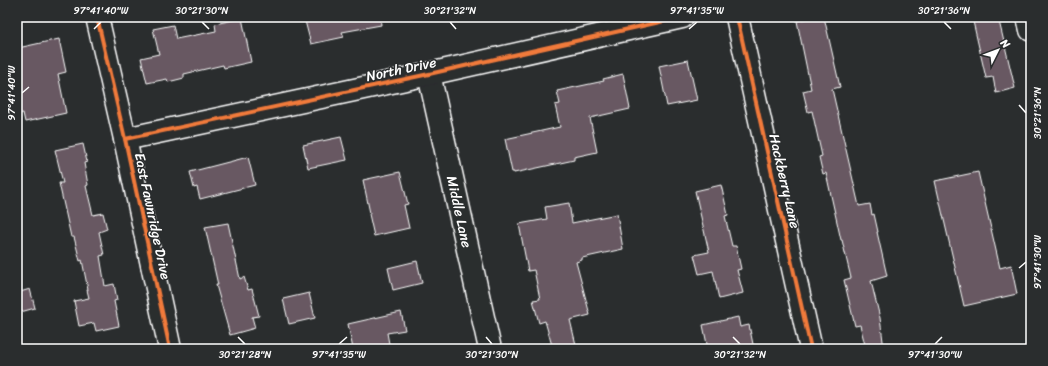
<svg xmlns="http://www.w3.org/2000/svg" width="1048" height="366" font-family="Sriracha,sans-serif">
<rect width="100%" height="100%" fill="#2a2d2e"/>
<filter id="ink" filterUnits="userSpaceOnUse"><feTurbulence type="fractalNoise" baseFrequency=".025" numOctaves="2"/><feDisplacementMap in="SourceGraphic" scale="8" xChannelSelector="R" yChannelSelector="G"/><feConvolveMatrix kernelMatrix="1 2 1 2 8 2 1 2 1" color-interpolation-filters="sRGB"/></filter>
<g filter="url(#ink)">
<!-- building -->
<g fill="#675862" stroke="#fff">
<polygon points="304,17 380,17 381,25 342,32 344,37 311,44"/>
<polygon points="814,17 824,17 840,87 832,89 859,206 870,204 872,215 874,214 878,232 877,232 887,276 871,281 880,318 884,349 866,349 860,325 855,326 844,280 851,278 842,240 841,240 826,173 823,174 821,166 819,157 822,156 812,111 808,112 803,91 811,89 797,21"/>
<polygon points="972,17 998,17 1015,88 996,93 993,77 986,78"/>
<polygon points="242,18 251,62 224,68 223,65 184,74 184,78 168,82 167,79 147,83 141,58 159,54 153,29 173,25 176,39 216,31 215,24"/>
<polygon points="59,39 66,72 58,74 66,113 25,122 23,113 17,114 17,68 22,67 18,48"/>
<polygon points="688,60 697,100 667,106 659,66"/>
<polygon points="623,74 630,109 590,118 597,152 574,157 574,160 514,173 514,172 512,172 505,139 560,127 555,105 560,104 557,91 604,81 603,79"/>
<polygon points="341,137 347,160 308,168 303,145"/>
<polygon points="83,144 87,162 84,163 88,185 86,186 93,215 103,213 107,229 99,232 104,255 100,256 105,286 114,284 117,300 114,301 119,326 96,331 94,323 79,326 74,301 89,298 87,290 88,290 82,260 80,261 74,237 71,237 59,183 63,183 55,150"/>
<polygon points="248,157 255,185 200,199 197,187 194,188 190,172"/>
<polygon points="400,172 408,204 404,205 409,228 374,236 369,214 370,213 363,180"/>
<polygon points="978,172 1000,268 1011,265 1017,294 964,306 935,181"/>
<polygon points="721,185 728,215 725,216 732,246 736,246 741,269 737,270 743,293 719,299 713,271 699,274 694,255 709,252 695,191"/>
<polygon points="569,203 572,223 617,214 623,249 582,258 582,260 576,262 590,315 570,320 577,349 553,349 545,321 539,323 533,300 540,299 534,270 528,271 519,224 547,219 545,207"/>
<polygon points="228,223 240,279 244,277 248,290 252,289 259,316 252,317 255,328 230,335 216,285 218,285 205,227"/>
<polygon points="417,261 422,283 393,290 388,268"/>
<polygon points="30,289 35,308 17,313 17,293"/>
<polygon points="309,293 315,318 289,324 283,299"/>
<polygon points="401,312 405,330 387,333 390,349 353,349 348,324"/>
<polygon points="738,317 740,327 749,325 754,349 708,349 703,325"/>
</g>
<g fill="none" stroke-linecap="round" stroke-linejoin="round">
<!-- street casing -->
<g stroke="#fff" stroke-width="25">
<g id="street">
<polyline points="97,17 125,139 170,349"/>
<polyline points="737,17 811,349"/>
<path id="s1" d="M429,74L490,349"/>
<polyline points="125,139 429,74 682,17"/>
</g>
</g>
<!-- secondary casing -->
<g stroke="#fff" stroke-width="25">
<polyline id="secondary" points="1028,17 1031,30"/>
</g>
<!-- street -->
<use href="#street" stroke="#2a2d2e" stroke-width="22"/>
<!-- secondary -->
<use href="#secondary" stroke="#2a2d2e" stroke-width="22"/>
<!-- cycleway casing -->
<g stroke="#2a2d2e" stroke-width="6">
<g id="cycleway">
<polyline points="97,17 125,139 170,349"/>
<polyline points="737,17 811,349"/>
<polyline points="125,139 429,74 682,17"/>
</g>
</g>
<!-- cycleway -->
<use href="#cycleway" stroke="#f17a3a" stroke-width="4"/>
</g>
</g>
<!-- ticks -->
<path fill="none" stroke="#fff" stroke-width="1.5" d="M202,22L209,29M450,22L456,29M944,22L951,29M94,29L101,22M689,29L697,22M22,93L29,87M1019,105L1026,113M1019,268L1026,262M238,337L245,344M486,337L492,344M733,337L740,344M339,344L347,337M935,344L942,337"/>
<g text-anchor="middle" stroke-width="3" stroke-linejoin="round" paint-order="stroke">
<!-- street labels -->
<g font-size="14" fill="#fff" stroke="#2a2d2e">
<text transform="translate(401 69) rotate(-12)" y="5">North Drive</text>
<text transform="translate(785 181) rotate(77)" y="5">Hackberry Lane</text>
<text dy="5" stroke="none"><textPath href="#s1" startOffset="141">Middle Lane</textPath></text>
<text transform="translate(153 216) rotate(78)" y="5">East Fawnridge Drive</text>
</g>
</g>
<!-- margin -->
<rect width="1048" height="366" fill="none" stroke="#2a2d2e" stroke-width="44"/>
<!-- north arrow -->
<g transform="translate(998 50) rotate(48)" stroke="#2a2d2e" stroke-width="3" paint-order="stroke">
<path d="M0-3L7 15L0 10L-7 15Z" fill="#ffffff"/>
<text y="-6" font-size="11" font-weight="bold" text-anchor="middle" fill="#ffffff">N</text>
</g>
<rect x="22" y="22" width="1004" height="322" fill="none" stroke="#fff" stroke-width="1.5"/>
<g font-size="10" text-anchor="middle" fill="#fff">
<text x="101" y="14">97°41'40"W</text>
<text x="202" y="14">30°21'30"N</text>
<text x="450" y="14">30°21'32"N</text>
<text x="697" y="14">97°41'35"W</text>
<text x="944" y="14">30°21'36"N</text>
<text transform="translate(11 93) rotate(-90)" y="4">97°41'40"W</text>
<text transform="translate(1037 113) rotate(-90)" y="4">30°21'36"N</text>
<text transform="translate(1037 262) rotate(-90)" y="4">97°41'30"W</text>
<text x="245" y="358">30°21'28"N</text>
<text x="339" y="358">97°41'35"W</text>
<text x="492" y="358">30°21'30"N</text>
<text x="740" y="358">30°21'32"N</text>
<text x="935" y="358">97°41'30"W</text>
</g>
</svg>
